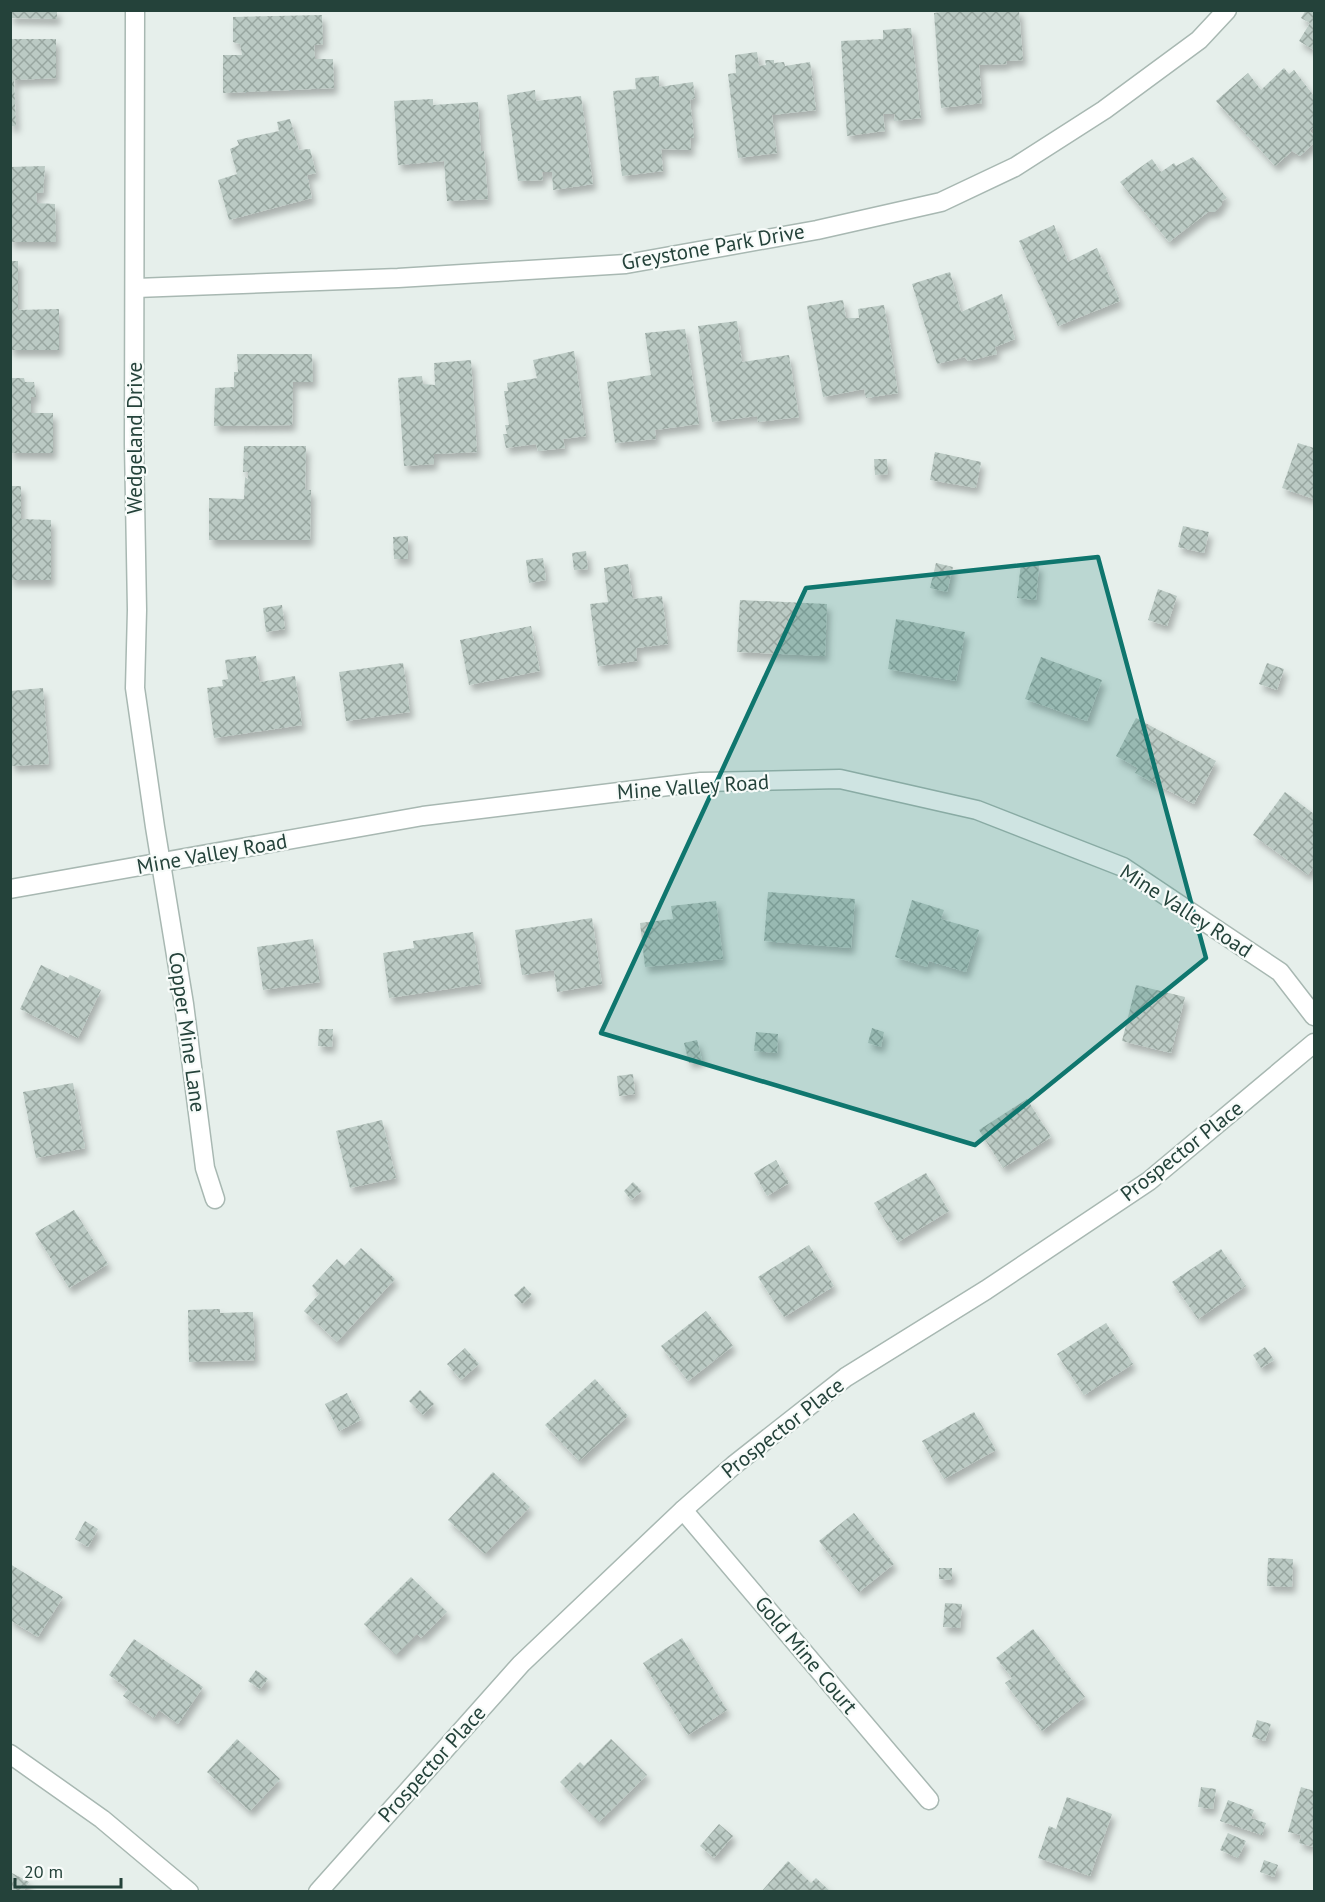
<svg xmlns="http://www.w3.org/2000/svg" width="1325" height="1902" font-family="'PT Sans',sans-serif">
<defs>
<pattern id="building-cross-hatch" width="8" height="8" patternUnits="userSpaceOnUse" patternTransform="scale(1.5)"><rect width="8" height="8" fill="#bbcac4"/><path d="M0 0l8 8M0 8l8-8" fill="none" stroke="#98a6a0"/></pattern>
<filter id="shadow"><feDropShadow dx="3.5" dy="6" stdDeviation="3" flood-color="#0004"/></filter>
</defs>
<rect width="100%" height="100%" fill="#e6efeb"/>
<!-- building -->
<g fill="url(#building-cross-hatch)" filter="url(#shadow)">
<polygon points="10,10 57,10 57,19 10,18"/>
<polygon points="955,10 1019,10 1023,60 1006,61 1007,64 979,65 982,103 941,108 934,13"/>
<polygon points="1306,10 1314,10 1314,50 1299,41 1310,23 1301,18"/>
<polygon points="322,15 323,44 314,45 315,59 333,59 334,88 223,93 223,55 242,55 240,44 233,42 233,17"/>
<polygon points="911,28 921,118 894,121 895,114 883,114 885,131 847,136 841,41 883,39 883,30"/>
<polygon points="10,39 56,39 56,78 14,80 16,126 10,126"/>
<polygon points="757,52 759,66 766,65 765,60 774,60 774,63 784,62 785,66 810,62 816,110 772,115 777,153 738,158 728,74 736,73 735,55"/>
<polygon points="1284,68 1289,74 1294,70 1314,96 1314,127 1310,131 1314,135 1314,143 1300,156 1292,151 1275,166 1216,101 1248,73 1261,90"/>
<polygon points="659,76 659,87 693,82 695,98 690,100 694,138 690,138 691,150 661,149 663,171 622,176 613,91 636,89 635,78"/>
<polygon points="535,90 536,101 581,96 593,184 553,190 552,172 542,172 543,180 518,181 507,95"/>
<polygon points="433,99 433,105 478,102 481,151 484,151 488,199 447,201 444,161 398,165 394,101"/>
<polygon points="290,119 299,150 310,149 316,173 307,175 312,198 229,220 218,180 237,174 230,149 239,145 237,140 279,131 277,122"/>
<polygon points="1193,157 1227,198 1222,201 1222,205 1215,212 1208,212 1169,242 1120,182 1152,159 1161,172 1174,163 1176,166"/>
<polygon points="45,166 43,193 36,193 37,203 55,204 56,242 10,242 10,167"/>
<polygon points="1054,225 1068,262 1097,248 1120,301 1058,326 1019,241"/>
<polygon points="10,261 18,261 18,310 59,309 59,350 10,350"/>
<polygon points="950,272 961,312 1002,294 1015,339 995,347 997,354 968,361 965,357 937,364 912,284"/>
<polygon points="843,300 846,318 859,318 858,309 884,305 898,393 866,398 864,389 823,397 807,306"/>
<polygon points="737,321 742,362 789,355 799,417 758,422 757,416 712,422 698,326"/>
<polygon points="685,329 699,424 655,430 656,439 615,443 607,382 651,375 645,333"/>
<polygon points="574,351 586,436 563,439 565,448 538,451 536,444 506,448 503,434 507,434 505,425 509,425 504,391 508,391 507,383 537,378 533,360"/>
<polygon points="237,354 312,354 313,382 293,382 292,425 214,426 215,388 234,387 234,372 238,372"/>
<polygon points="471,360 477,452 434,454 434,464 404,466 398,378 422,376 423,384 435,385 434,363"/>
<polygon points="10,378 24,378 25,382 34,382 36,397 31,397 31,413 53,413 53,453 10,453"/>
<polygon points="1298,443 1314,448 1314,499 1282,488"/>
<polygon points="244,446 306,446 305,490 311,490 310,540 209,540 209,498 244,499 245,477 248,479 248,472 243,472"/>
<polygon points="935,452 981,462 976,488 930,480"/>
<polygon points="874,459 887,459 888,474 875,475"/>
<polygon points="10,486 21,486 21,519 51,520 51,580 10,580"/>
<polygon points="1183,526 1209,532 1204,553 1178,547"/>
<polygon points="408,536 408,559 394,559 393,537"/>
<polygon points="586,551 588,569 574,570 572,553"/>
<polygon points="543,558 546,580 529,583 526,560"/>
<polygon points="936,563 953,567 947,592 930,588"/>
<polygon points="1021,563 1039,565 1036,600 1017,598"/>
<polygon points="628,564 633,599 662,596 668,644 636,648 637,661 598,666 590,604 608,602 604,568"/>
<polygon points="1158,589 1177,596 1167,626 1148,620"/>
<polygon points="740,600 827,604 825,656 737,652"/>
<polygon points="282,605 285,629 266,632 263,608"/>
<polygon points="896,619 965,632 956,681 888,669"/>
<polygon points="531,626 540,671 469,685 460,640"/>
<polygon points="256,656 260,682 295,676 302,725 214,738 207,688 223,686 222,680 228,679 225,660"/>
<polygon points="1041,657 1102,680 1087,721 1025,699"/>
<polygon points="403,663 410,712 346,721 339,672"/>
<polygon points="1267,663 1284,669 1277,690 1259,684"/>
<polygon points="43,688 49,764 12,766 12,761 10,761 10,691"/>
<polygon points="1136,718 1216,761 1194,804 1135,773 1138,768 1116,756"/>
<polygon points="1285,792 1314,814 1314,866 1308,875 1253,835"/>
<polygon points="768,892 855,899 851,948 764,941"/>
<polygon points="912,900 944,910 941,919 979,930 966,972 929,961 927,967 895,957"/>
<polygon points="716,901 723,959 645,967 640,923 673,919 671,906"/>
<polygon points="592,918 602,984 557,992 554,970 522,975 515,930"/>
<polygon points="473,932 481,984 389,998 383,953 414,948 413,941"/>
<polygon points="313,939 320,982 263,990 257,947"/>
<polygon points="41,965 68,978 70,975 101,990 78,1038 20,1009"/>
<polygon points="1136,985 1185,997 1171,1053 1122,1041"/>
<polygon points="872,1028 884,1032 881,1047 868,1043"/>
<polygon points="319,1029 333,1029 332,1047 318,1046"/>
<polygon points="756,1032 778,1034 777,1053 754,1051"/>
<polygon points="697,1040 702,1060 689,1063 684,1043"/>
<polygon points="633,1074 635,1094 619,1096 617,1076"/>
<polygon points="73,1083 85,1148 36,1158 23,1092"/>
<polygon points="1027,1099 1051,1137 1003,1168 979,1130"/>
<polygon points="382,1120 396,1178 350,1188 336,1131"/>
<polygon points="776,1160 789,1183 767,1196 754,1173"/>
<polygon points="926,1173 949,1211 898,1242 874,1203"/>
<polygon points="633,1182 642,1191 631,1200 624,1191"/>
<polygon points="74,1210 108,1264 69,1288 35,1233"/>
<polygon points="809,1245 834,1286 784,1317 758,1277"/>
<polygon points="361,1248 395,1279 337,1342 304,1311 319,1294 312,1286 337,1259 344,1266"/>
<polygon points="1221,1249 1246,1286 1198,1319 1172,1282"/>
<polygon points="524,1286 532,1295 522,1304 514,1295"/>
<polygon points="220,1309 220,1313 253,1312 255,1360 189,1362 188,1310"/>
<polygon points="706,1311 733,1346 688,1381 661,1346"/>
<polygon points="1106,1323 1133,1364 1084,1395 1057,1354"/>
<polygon points="1265,1347 1274,1360 1261,1368 1253,1355"/>
<polygon points="465,1348 479,1364 461,1380 447,1364"/>
<polygon points="595,1379 628,1416 579,1461 545,1425"/>
<polygon points="420,1390 434,1404 423,1415 409,1401"/>
<polygon points="347,1393 361,1420 339,1431 325,1404"/>
<polygon points="974,1412 996,1450 944,1479 922,1441"/>
<polygon points="493,1472 530,1507 485,1554 448,1520"/>
<polygon points="854,1513 894,1564 859,1592 819,1541"/>
<polygon points="85,1521 98,1529 88,1547 75,1539"/>
<polygon points="1268,1558 1293,1559 1292,1587 1267,1586"/>
<polygon points="10,1564 63,1597 38,1637 10,1620"/>
<polygon points="939,1568 952,1568 952,1580 939,1579"/>
<polygon points="411,1577 447,1612 421,1638 417,1634 396,1655 364,1624"/>
<polygon points="945,1603 962,1604 960,1628 943,1627"/>
<polygon points="1033,1629 1085,1697 1042,1731 1005,1683 1012,1678 996,1658"/>
<polygon points="682,1638 727,1710 688,1735 643,1663"/>
<polygon points="134,1639 203,1687 178,1724 159,1710 154,1718 123,1696 128,1689 109,1675"/>
<polygon points="256,1670 268,1679 260,1689 248,1681"/>
<polygon points="1257,1720 1271,1724 1265,1741 1252,1737"/>
<polygon points="237,1739 280,1779 250,1811 207,1772"/>
<polygon points="611,1739 647,1775 599,1822 560,1782 580,1762 584,1766"/>
<polygon points="1201,1787 1216,1789 1213,1809 1198,1807"/>
<polygon points="1301,1787 1314,1791 1314,1847 1299,1843 1301,1835 1288,1832"/>
<polygon points="1067,1797 1112,1814 1090,1876 1038,1858 1049,1826 1056,1829"/>
<polygon points="1228,1800 1254,1810 1251,1818 1266,1823 1262,1835 1220,1821"/>
<polygon points="719,1824 733,1836 714,1858 700,1846"/>
<polygon points="1228,1833 1246,1841 1238,1858 1220,1850"/>
<polygon points="1264,1860 1278,1865 1274,1877 1260,1872"/>
<polygon points="788,1861 811,1883 816,1878 831,1892 761,1892"/>
<polygon points="10,1872 29,1882 23,1892 10,1892"/>
</g>
<g fill="none" stroke-linecap="round" stroke-linejoin="round">
<!-- minor casing -->
<g stroke="#a8b8b2" stroke-width="21">
<g id="minor">
<polyline points="135,10 134,444 137,610 135,688 155,827 184,1004 205,1168 215,1199"/>
<polyline points="136,288 398,278 626,264 817,230 941,202 1015,167 1104,110 1199,40 1227,10"/>
<polyline points="10,889 423,816 701,782 840,779 977,810 1123,867 1280,972 1314,1016"/>
<polyline points="683,1510 929,1800"/>
<polyline points="10,1754 102,1819 189,1892"/>
<polyline points="318,1892 521,1664 683,1510 734,1465 846,1377 986,1290 1149,1181 1314,1043"/>
</g>
</g>
<!-- minor -->
<use href="#minor" stroke="#fff" stroke-width="18"/>
</g>
<!-- marked area -->
<path fill="#0f766e" fill-opacity="0.2" stroke="#0f766e" stroke-width="4.5" stroke-linejoin="round" d="M1098,557L1206,958L975,1145L601,1033L806,588Z"/>
<g text-anchor="middle" stroke-width="4.5" stroke-linejoin="round" paint-order="stroke">
<!-- street labels -->
<g font-size="21" fill="#24423a" stroke="#f7fbf9">
<text transform="translate(713 247) rotate(-10)" y="7">Greystone Park Drive</text>
<text transform="translate(135 438) rotate(-90)" y="7">Wedgeland Drive</text>
<text transform="translate(693 787) rotate(-4)" y="7">Mine Valley Road</text>
<text transform="translate(212 854) rotate(-10)" y="7">Mine Valley Road</text>
<text transform="translate(1186 911) rotate(33)" y="7">Mine Valley Road</text>
<text transform="translate(187 1032) rotate(82)" y="7">Copper Mine Lane</text>
<text transform="translate(1182 1151) rotate(-38)" y="7">Prospector Place</text>
<text transform="translate(783 1428) rotate(-38)" y="7">Prospector Place</text>
<text transform="translate(806 1655) rotate(50)" y="7">Gold Mine Court</text>
<text transform="translate(432 1764) rotate(-48)" y="7">Prospector Place</text>
</g>
</g>
<!-- border -->
<rect width="1325" height="1902" fill="none" stroke="#24423a" stroke-width="24"/>
<!-- scale -->
<path d="M15 1878v9h106v-9" fill="none" stroke="#24423a" stroke-width="3"/>
<text x="24" y="1878" font-size="18" fill="#24423a" stroke="#f7fbf9" stroke-width="4.5" paint-order="stroke">20 m</text>
</svg>
